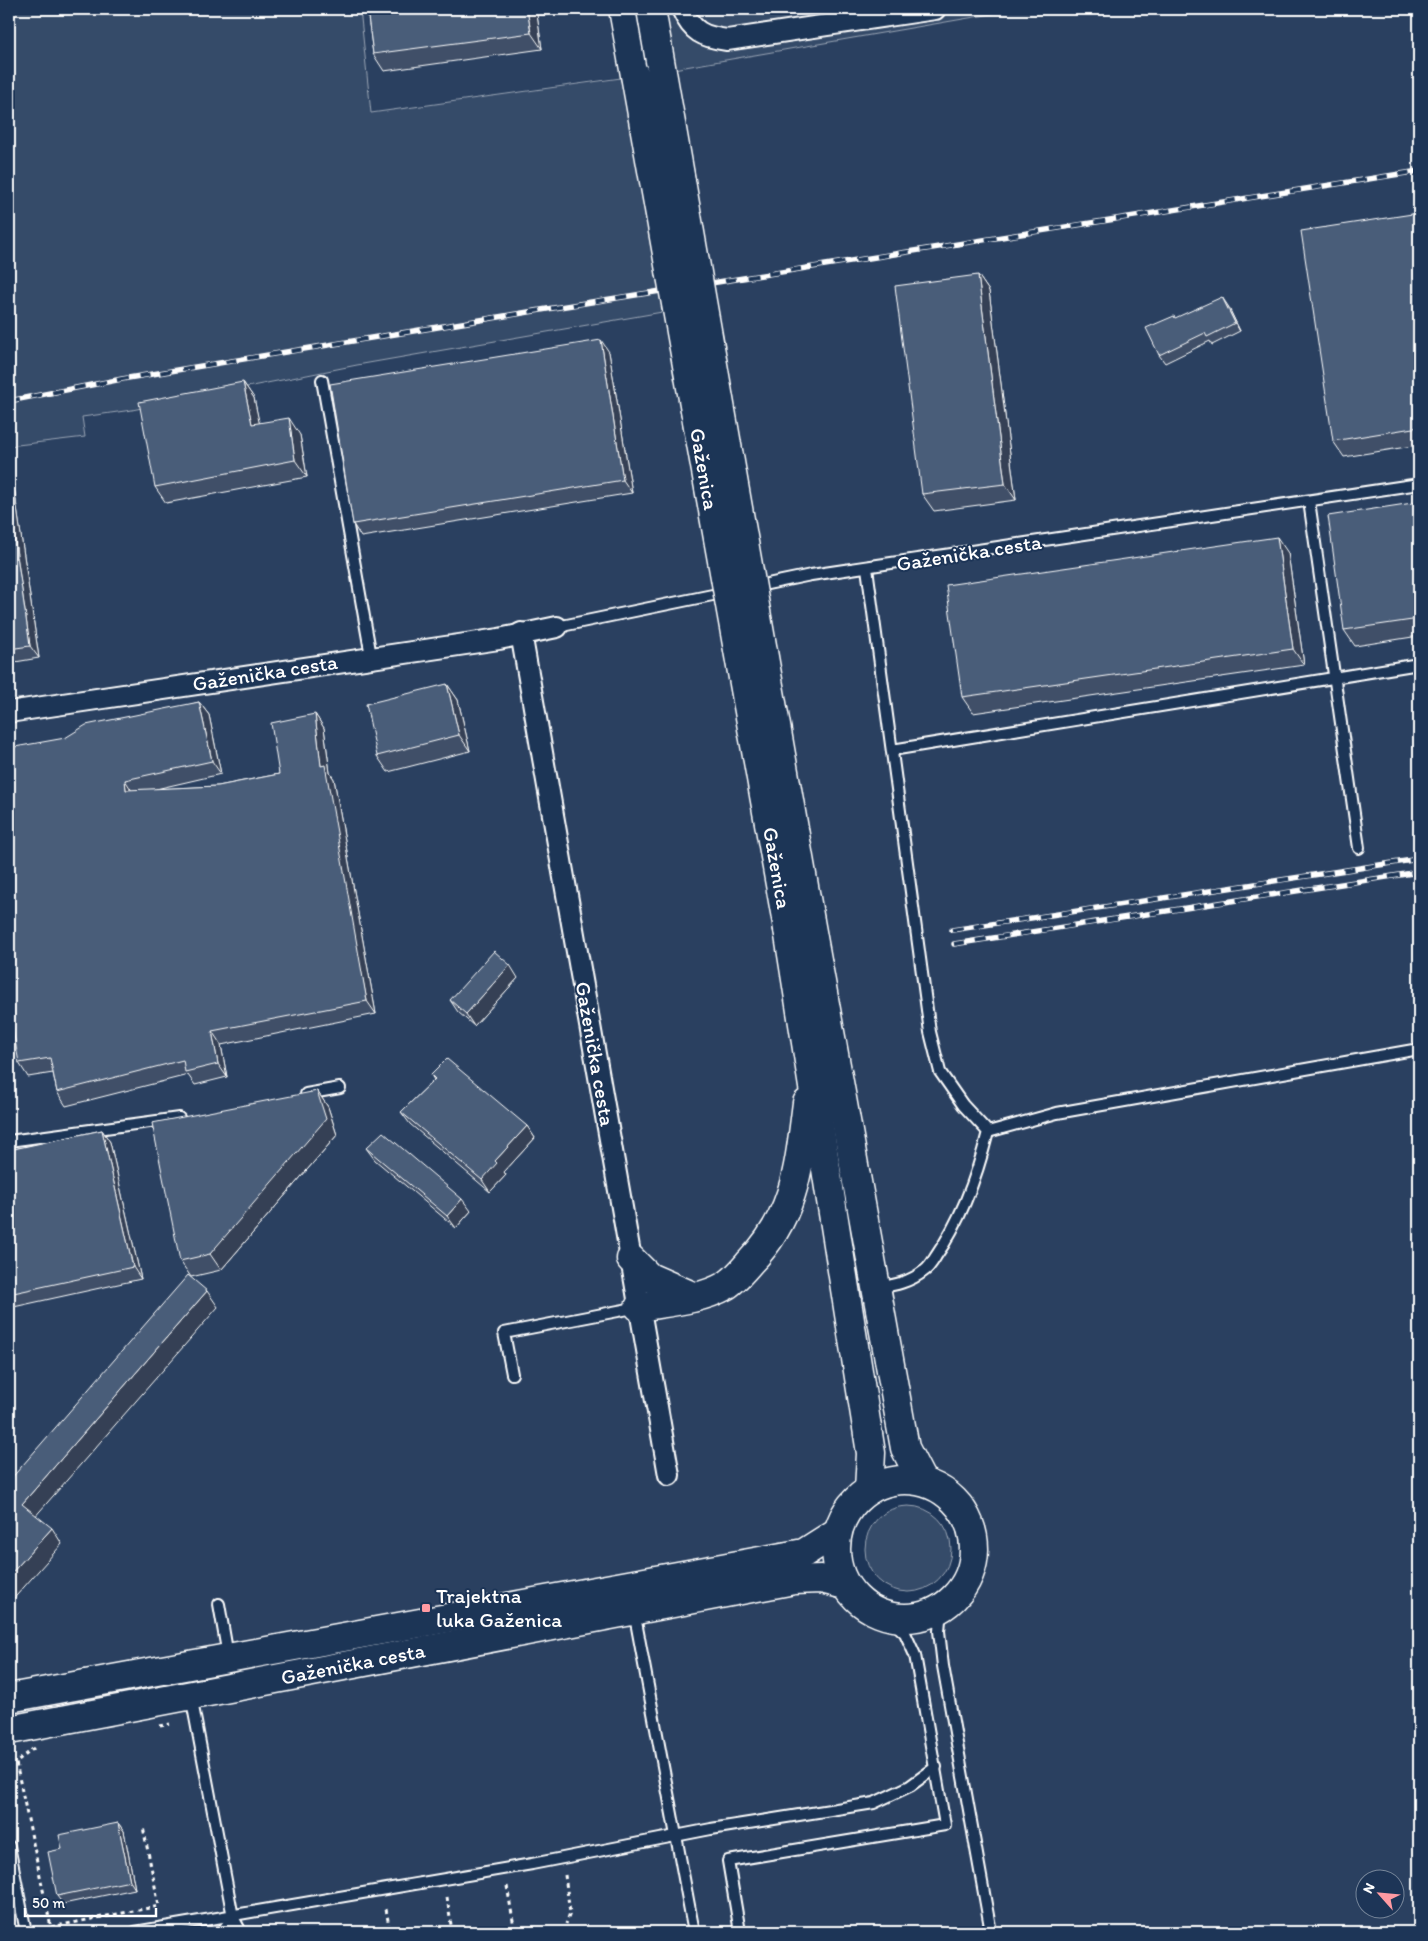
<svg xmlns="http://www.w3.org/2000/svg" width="1428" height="1941" font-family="Itim,sans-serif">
<rect width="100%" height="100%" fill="#1d3557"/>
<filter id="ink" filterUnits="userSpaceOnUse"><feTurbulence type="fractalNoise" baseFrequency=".02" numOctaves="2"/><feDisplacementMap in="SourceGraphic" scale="10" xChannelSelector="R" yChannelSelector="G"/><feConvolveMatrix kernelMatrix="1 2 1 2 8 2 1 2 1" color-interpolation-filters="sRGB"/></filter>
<g filter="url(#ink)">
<!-- built -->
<g fill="#2a4161" fill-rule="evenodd">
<polygon points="360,9 623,9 635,75 370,113"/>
<path d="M1021,9H1419V1932H9V1730L794,1580L845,1585L864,1605L875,1612L888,1617L915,1618L941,1609L952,1601L968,1579L975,1552L971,1525L956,1502L946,1493L922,1481L662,71ZM1366,1878H1396V1908H1366Z"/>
<polygon points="689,306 869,1490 837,1532 9,1698 9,446 85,437 82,417 132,410 357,365"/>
</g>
<!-- green -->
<g fill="#364b69" stroke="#9aa5b4">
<polygon points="9,9 360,9 371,113 635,76 623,9 1021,9 662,71 668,311 357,365 132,410 82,417 85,437 9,446"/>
<circle cx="908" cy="1549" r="43"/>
<polygon points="576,1608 38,1713 36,1702"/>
</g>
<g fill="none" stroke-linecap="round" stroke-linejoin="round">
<!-- service casing -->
<g stroke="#fff" stroke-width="14">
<g id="service">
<polyline points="322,380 371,656"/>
<polyline points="1309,501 1359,848"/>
<path d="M867,568L930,1032L940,1072L963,1105L988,1132C977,1176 962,1219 936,1256C933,1261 929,1268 924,1271C910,1282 895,1285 878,1288"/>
<polyline points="753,587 811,575 1419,484"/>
<polyline points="557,627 727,592"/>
<polyline points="892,750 1419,664"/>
<polyline points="306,1094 340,1088"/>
<polyline points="988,1132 1057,1113 1419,1049"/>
<polyline points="9,1141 179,1118"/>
<polyline points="512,1374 504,1333 639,1307"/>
<polyline points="219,1604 228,1656"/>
<polyline points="941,1609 939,1631 943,1666 991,1932"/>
<polyline points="634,1611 694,1932"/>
<polyline points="191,1696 233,1917 241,1932"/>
<polyline points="9,1846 26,1932"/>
<polyline points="135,1932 532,1864 711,1829 874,1803 910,1786 936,1767"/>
<polyline points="222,1932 233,1917"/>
<polyline points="740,1932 728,1861 945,1825 915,1655 905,1633 888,1617"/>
</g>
</g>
<!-- minor casing -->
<g stroke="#fff" stroke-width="24">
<g id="minor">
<path d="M682,9C692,32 703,37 727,40L935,9"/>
<polyline points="521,633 669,1475"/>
<polyline points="9,712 499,639 557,627"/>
</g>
</g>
<!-- secondary casing -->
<g stroke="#fff" stroke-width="31">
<g id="secondary">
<circle cx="905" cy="1549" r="69"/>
<polyline points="9,1698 804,1553 837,1532"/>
<polyline points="9,1730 794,1580 821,1579 845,1585"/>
</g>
</g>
<!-- trunk casing -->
<g stroke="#fff" stroke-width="31">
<g id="trunk">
<polyline points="623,9 635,75"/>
<polyline points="810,921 905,1448 922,1481"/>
<polyline points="788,929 871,1453 869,1490"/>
<polyline points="631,1259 649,1277 695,1297"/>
<path d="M639,1307C667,1302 700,1300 725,1286C734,1281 743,1270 750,1262C796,1215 799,1165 807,1103"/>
</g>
</g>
<!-- path -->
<g stroke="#fff" stroke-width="3" stroke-dasharray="4 4" stroke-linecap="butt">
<polyline points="160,1726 170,1724"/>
<polyline points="34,1748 16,1763 52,1932"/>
<polyline points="565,1875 570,1913 566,1924"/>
<polyline points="507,1886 515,1932"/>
<polyline points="447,1897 452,1932"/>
<polyline points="386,1909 390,1932"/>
<polyline points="51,1927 159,1906 143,1827"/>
</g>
<!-- service -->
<use href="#service" stroke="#1d3557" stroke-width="10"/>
<!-- minor -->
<use href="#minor" stroke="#1d3557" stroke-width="20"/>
<!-- secondary -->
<use href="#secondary" stroke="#1d3557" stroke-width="28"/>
<!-- trunk -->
<use href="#trunk" stroke="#1d3557" stroke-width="28"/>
<!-- rail casing -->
<g stroke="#fff" stroke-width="5.5">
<g id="rail">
<polyline points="9,401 122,379 547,309 1419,171"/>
<polyline points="952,930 1419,859"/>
<polyline points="954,944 1419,872"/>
</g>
</g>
<!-- rail -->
<use href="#rail" stroke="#1d3557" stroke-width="4" stroke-dasharray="11" stroke-linecap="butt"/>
<!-- trunk-bridge casing -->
<g stroke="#fff" stroke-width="31" stroke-linecap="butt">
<g id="trunk-bridge">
<polyline points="651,9 810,921"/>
<polyline points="635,75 788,929"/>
</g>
</g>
<!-- trunk-bridge -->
<use href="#trunk-bridge" stroke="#1d3557" stroke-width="28"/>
</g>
<!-- wall -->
<g fill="#405068" stroke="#fff">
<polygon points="367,9 546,9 547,15 537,15 542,49 384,71 373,54"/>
<polygon points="1419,213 1419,445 1344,457 1333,441"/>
<polygon points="978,275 989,291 1016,500 934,511 922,494"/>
<polygon points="1228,306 1240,331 1212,345 1210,341 1165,363 1159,355 1176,318"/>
<polygon points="609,352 632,493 361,537 353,524"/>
<polygon points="243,382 254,398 259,423 300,435 307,477 166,503 155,487"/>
<polygon points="9,464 11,467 39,658 9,663"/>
<polygon points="1419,502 1419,636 1355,646 1344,630"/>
<polygon points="1288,553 1304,665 973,713 962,697"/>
<polygon points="447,684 458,700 470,751 388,772 377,756"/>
<polygon points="199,702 209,715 221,774 156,789 218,786 279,774 315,714 324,728 330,773 334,779 376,1014 221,1045 227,1077 195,1085 188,1075 66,1106 57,1092 53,1073 28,1077 19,1063 65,738"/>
<polygon points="518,978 474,1026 458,1012 450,1000"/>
<polygon points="431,1075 527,1126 535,1138 504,1172 506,1175 490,1192 410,1124 401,1112 434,1080"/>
<polygon points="317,1091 328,1107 337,1135 221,1270 191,1277 180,1261"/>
<polygon points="102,1130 110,1142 141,1279 9,1308 9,1150"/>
<polygon points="366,1148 471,1211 456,1228 375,1160"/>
<polygon points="118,1823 124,1831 135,1889 63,1904 57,1896 62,1849"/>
</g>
<!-- shaded-wall -->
<g fill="#344155" stroke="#fff">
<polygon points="527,9 533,9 537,15 542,49 531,33"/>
<polygon points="542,9 546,9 547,15"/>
<polygon points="978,275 989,291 1016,500 1005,484"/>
<polygon points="1222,297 1228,306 1240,331 1235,323"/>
<polygon points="601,340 609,352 632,493 623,480"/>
<polygon points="243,382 254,398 263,440 252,424"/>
<polygon points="289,418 300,435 307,477 295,460"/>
<polygon points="9,464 11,467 39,658 30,646 9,500"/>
<polygon points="1277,537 1288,553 1304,665 1293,649"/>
<polygon points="447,684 458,700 470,751 459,735"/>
<polygon points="199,702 209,715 221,774 212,761"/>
<polygon points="315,714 324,728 330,773 334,779 376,1014 367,1001 321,766"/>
<polygon points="125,780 134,794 126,790"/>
<polygon points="510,965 518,978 474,1026 466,1014"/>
<polygon points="212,1031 221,1045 227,1077 218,1064"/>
<polygon points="317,1091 328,1107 337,1135 221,1270 210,1254"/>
<polygon points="527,1126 535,1138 504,1172 506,1175 490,1192 482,1180 495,1161"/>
<polygon points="102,1130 110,1142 141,1279 133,1267"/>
<polygon points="462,1199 471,1211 456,1228 447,1216"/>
<polygon points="207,1291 218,1307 33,1519 22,1504"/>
<polygon points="52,1528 62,1544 9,1604 9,1576"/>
<polygon points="118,1823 124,1831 135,1889 130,1881"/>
</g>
<!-- building -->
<g fill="#4a5d79" stroke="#fff">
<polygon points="367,9 527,9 531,33 373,54"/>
<polygon points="1419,213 1419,427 1333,441 1301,231"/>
<polygon points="978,275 1005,484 922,494 895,286"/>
<polygon points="1222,297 1235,323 1207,337 1205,333 1159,355 1146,328 1174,316 1175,318"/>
<polygon points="601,340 623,480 353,524 330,384"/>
<polygon points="243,382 252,424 289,418 295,460 155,487 139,402"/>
<polygon points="9,500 30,646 9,649"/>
<polygon points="1419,502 1419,619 1344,630 1328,516"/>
<polygon points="1277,537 1293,649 962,697 946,585"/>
<polygon points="447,684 459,735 377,756 366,704"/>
<polygon points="199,702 212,761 125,780 126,790 218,786 279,774 271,723 315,714 321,766 325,765 367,1001 212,1031 218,1064 185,1072 183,1060 57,1092 50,1058 19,1063 9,1007 9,748 65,738 86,725"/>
<polygon points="494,951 510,965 466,1014 450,1000"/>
<polygon points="447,1059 527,1126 495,1161 497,1163 482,1180 401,1112 435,1079 431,1075"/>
<polygon points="317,1091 326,1119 210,1254 180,1261 152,1123"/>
<polygon points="102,1130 133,1267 9,1294 9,1150"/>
<polygon points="383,1132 462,1199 447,1216 366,1148"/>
<polygon points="188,1275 207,1291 22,1504 52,1528 9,1576 9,1481"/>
<polygon points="118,1823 130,1881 57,1896 48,1852 62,1849 59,1835"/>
</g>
</g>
<!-- markers -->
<rect fill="#ff9aa2" stroke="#1d3557" stroke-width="2" x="421" y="1603" width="10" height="10" rx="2.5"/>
<g text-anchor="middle" stroke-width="4" stroke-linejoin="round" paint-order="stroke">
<!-- street labels -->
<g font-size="21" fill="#fff" stroke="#1d3557">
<text transform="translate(704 469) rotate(80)" y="7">Gaženica</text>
<text transform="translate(969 553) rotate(-9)" y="7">Gaženička cesta</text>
<text transform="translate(265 673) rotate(-9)" y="7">Gaženička cesta</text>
<text transform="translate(777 868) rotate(80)" y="7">Gaženica</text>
<text transform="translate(595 1054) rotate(80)" y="7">Gaženička cesta</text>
<text transform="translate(353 1664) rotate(-11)" y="7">Gaženička cesta</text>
</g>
<!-- poi labels -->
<g font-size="21" fill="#fff" stroke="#1d3557" text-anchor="start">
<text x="436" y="1603">Trajektna<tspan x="436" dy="24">luka Gaženica</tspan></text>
</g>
</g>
<!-- margin -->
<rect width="1428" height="1941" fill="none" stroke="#1d3557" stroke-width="30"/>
<rect x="15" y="15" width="1398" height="1911" fill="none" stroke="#fff" stroke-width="2" filter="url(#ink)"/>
<!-- north arrow -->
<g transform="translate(1380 1894) rotate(297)"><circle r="24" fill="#1d3557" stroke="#77869a"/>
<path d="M0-4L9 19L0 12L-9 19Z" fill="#ff9aa2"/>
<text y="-8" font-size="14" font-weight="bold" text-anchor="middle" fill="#ffffff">N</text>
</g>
<!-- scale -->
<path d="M25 1908v8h131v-8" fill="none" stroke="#ffffff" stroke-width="2.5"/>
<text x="32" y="1908" font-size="15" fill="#ffffff" stroke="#1d3557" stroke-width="4" paint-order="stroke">50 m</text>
</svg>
